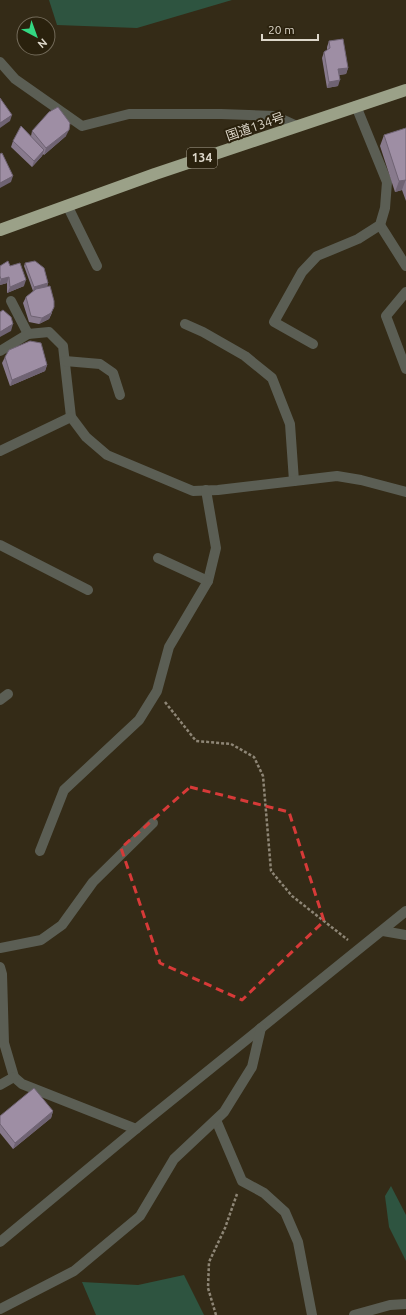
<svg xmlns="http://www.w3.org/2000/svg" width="406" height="1315" font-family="Ubuntu,'Noto Sans JP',sans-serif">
<rect width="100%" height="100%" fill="#342b17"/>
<!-- green -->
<g fill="#2e5440">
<polygon points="49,0 232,0 137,28 57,25"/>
<polygon points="391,1186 406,1215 406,1261 389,1227 385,1196"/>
<polygon points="184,1275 204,1315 96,1315 82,1282 138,1285"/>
</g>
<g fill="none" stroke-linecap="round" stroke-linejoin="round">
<!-- path -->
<g stroke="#8e8676" stroke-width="2.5" stroke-dasharray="3 2" stroke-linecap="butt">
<polyline points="165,702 196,741 231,744 254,757 263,776 271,871 292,896 348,940"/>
<polyline points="216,1315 208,1288 209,1262 225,1228 237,1194"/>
</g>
<!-- minor -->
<g stroke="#5b5e54" stroke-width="10">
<polyline points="0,62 15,79 82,126 129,114 221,114 275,116 297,126"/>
<polyline points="67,205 97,266"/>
<polyline points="380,225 406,266"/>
<polyline points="406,292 386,316 406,369"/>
<polyline points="11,301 28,334"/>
<polyline points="185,324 203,332 245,356 272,378 290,424 294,481"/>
<polyline points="313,344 274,322 302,272 317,256 358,239 380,225 385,208 387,182 356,106"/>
<polyline points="0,351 28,334 49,332 63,346 71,417 86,437 107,455 193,491 218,490 337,476 361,480 406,492"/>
<polyline points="65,361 100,364 113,373 120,395"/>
<polyline points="0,451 71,417"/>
<polyline points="206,490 216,548 208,581"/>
<polyline points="0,545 88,590"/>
<polyline points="0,700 8,694"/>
<polyline points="40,851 64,790 139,720 157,691 169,647 208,581 158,558"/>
<polyline points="383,931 406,935"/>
<polyline points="0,948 41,940 62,925 93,882 153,823"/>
<polyline points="0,967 2,974 4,1043 14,1077 22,1084 136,1129"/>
<polyline points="0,1085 14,1077"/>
<polyline points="216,1120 242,1181 264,1193 285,1212 298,1242 312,1315"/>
<polyline points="0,1242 136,1129 406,911"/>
<polyline points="0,1309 74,1271 140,1216 174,1159 224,1112 252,1067 261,1028"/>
<polyline points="354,1315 390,1305 406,1304"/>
</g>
<!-- highway -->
<polyline stroke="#9ba188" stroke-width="12" points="0,230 155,174 406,90"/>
</g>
<!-- wall -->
<g fill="#887a8d">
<polygon points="329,41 348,68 346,74 339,75 338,86 327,88 322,58 324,52 327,50 327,47"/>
<polygon points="406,128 406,201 402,190 395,192 380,146 384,135"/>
<polygon points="32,131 66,136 44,155 43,154 42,156 32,167 11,147 13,141 31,136"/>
<polygon points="25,263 48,283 47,287 52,313 49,319 39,324 29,322 23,303 26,297 35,290 33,291 24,266"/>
<polygon points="0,266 10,266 24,286 7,293 7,283 0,285"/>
<polygon points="5,357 47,365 45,371 10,386 2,363"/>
<polygon points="53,1111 51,1118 13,1149 0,1133 0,1116"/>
</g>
<!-- shaded-wall -->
<g fill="#6f6373">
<polygon points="348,68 346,74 336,75 338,69"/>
<polygon points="340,80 338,86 327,88 329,82"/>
<polygon points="12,115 10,121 0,128 0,123"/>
<polygon points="69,130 66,136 44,155 46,148"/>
<polygon points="44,150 42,156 32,167 34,161"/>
<polygon points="13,176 11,182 0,188 0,183"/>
<polygon points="406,179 402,190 395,192 399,181"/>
<polygon points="9,277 7,283 0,285 0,282 1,279"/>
<polygon points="26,280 24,286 7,293 10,287"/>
<polygon points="48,283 47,287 33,291 34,287"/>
<polygon points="54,307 49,319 39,324 42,318"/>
<polygon points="13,324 11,331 0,337 0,332"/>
<polygon points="47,365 45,371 10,386 12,380"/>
<polygon points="53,1111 51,1118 13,1149 15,1143"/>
</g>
<!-- building -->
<g fill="#9e8ea4" stroke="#6f6373">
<polygon points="343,39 348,68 338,69 340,80 329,82 324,52 330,48 329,41"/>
<polygon points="0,98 12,115 0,123"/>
<polygon points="58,107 70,123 69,130 46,148 32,131 49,112"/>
<polygon points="21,126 44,150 34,161 13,141"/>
<polygon points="406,128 406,180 399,181 384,135"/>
<polygon points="2,153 13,176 0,183 0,154"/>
<polygon points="8,261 10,266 20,263 26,280 10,287 9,277 1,279 0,276 0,266"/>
<polygon points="35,261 44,268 48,283 34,287 25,263"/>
<polygon points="50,286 54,301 54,307 51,313 42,318 31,316 26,297 36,289"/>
<polygon points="3,310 11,317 13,324 0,332 0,312"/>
<polygon points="30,341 41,343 47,365 12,380 5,357 9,350"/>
<polygon points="34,1088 53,1111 15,1143 0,1124 0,1116"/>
</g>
<!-- marked area -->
<path fill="none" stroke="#d73a38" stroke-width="3" stroke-dasharray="8 5" stroke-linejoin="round" d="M190,787L289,812L324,921L242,1000L160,963L121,848Z"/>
<g text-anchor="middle" stroke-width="4" stroke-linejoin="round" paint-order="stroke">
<!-- shield labels -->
<rect fill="#2a210d" stroke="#a7a091" stroke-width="1" x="187" y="148" width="30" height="20" rx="3"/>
<g font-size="12" font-weight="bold" fill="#ddd7ca">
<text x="202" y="162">134</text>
</g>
<!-- street labels -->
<g font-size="13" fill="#ddd7ca" stroke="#2a210d">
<text transform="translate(255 126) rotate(-19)" y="5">国道134号</text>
</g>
</g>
<!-- north arrow -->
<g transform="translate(36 36) rotate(139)"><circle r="19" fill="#2a210d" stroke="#726a59"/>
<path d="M0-3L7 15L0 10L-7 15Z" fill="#33d882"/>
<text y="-6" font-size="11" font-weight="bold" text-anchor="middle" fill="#ddd7ca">N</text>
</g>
<!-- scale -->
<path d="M262 34v6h56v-6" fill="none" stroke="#ddd7ca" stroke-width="2"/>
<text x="268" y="34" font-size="12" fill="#ddd7ca" stroke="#2a210d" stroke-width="3" paint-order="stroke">20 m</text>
</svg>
